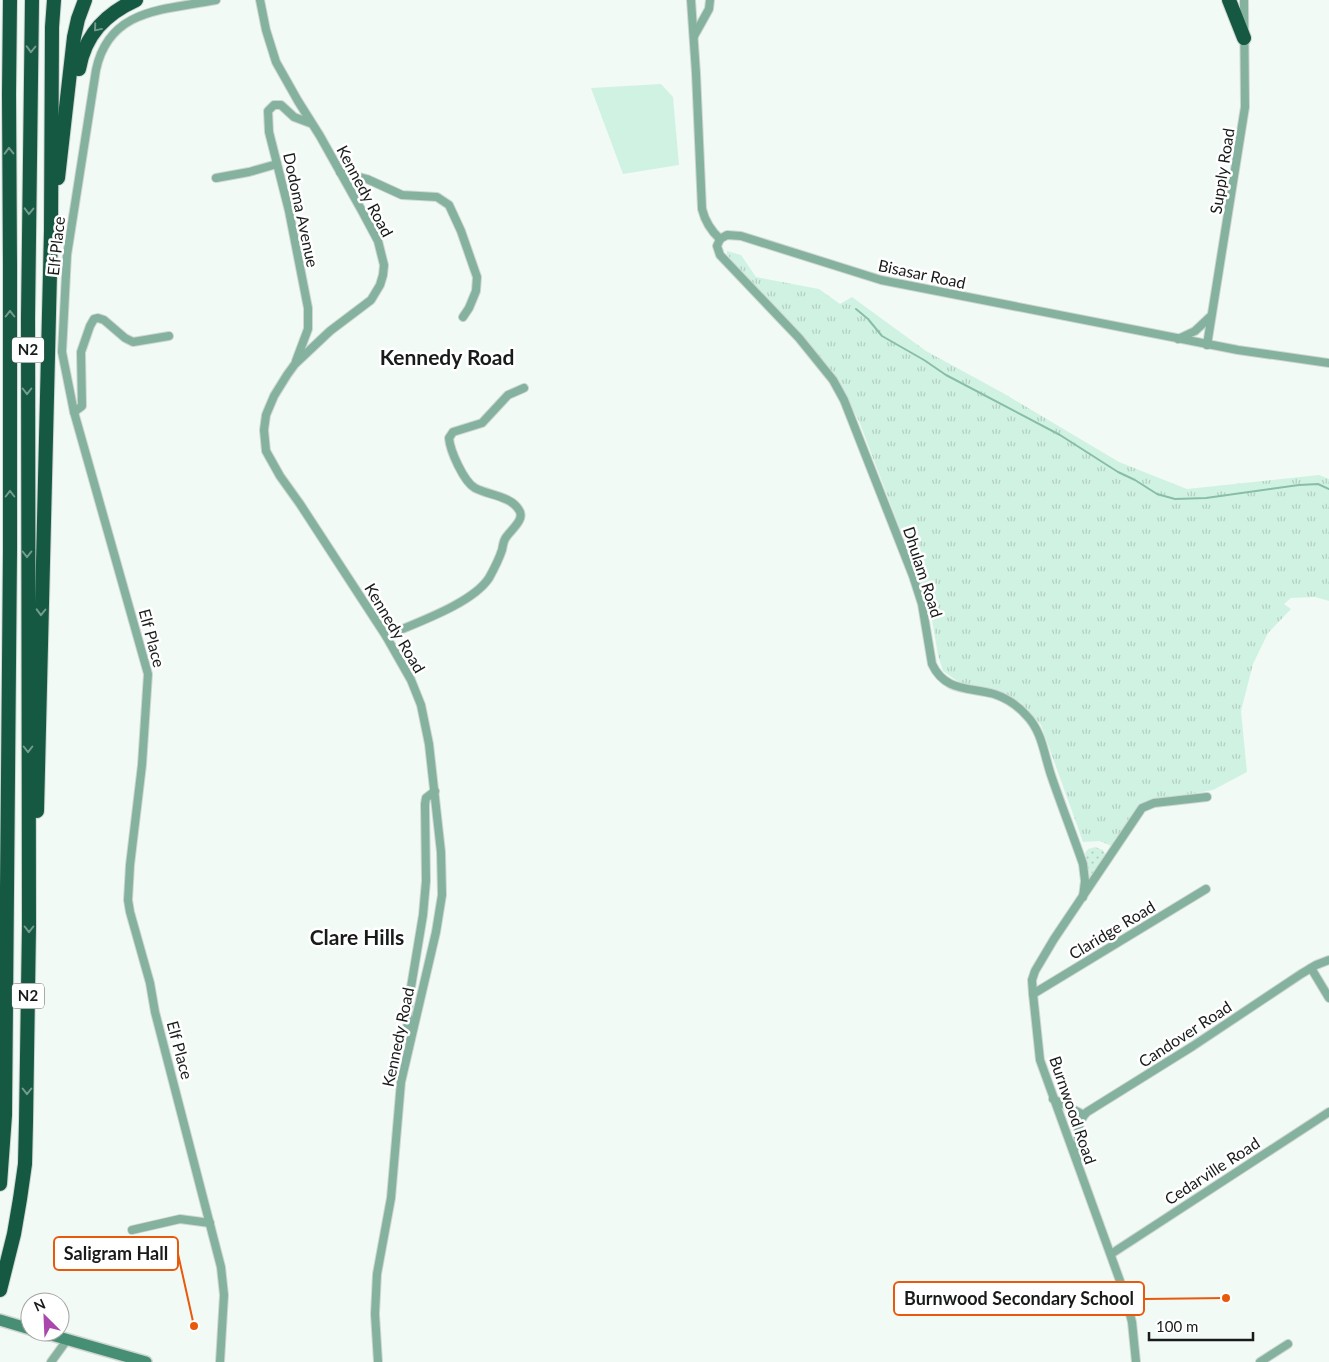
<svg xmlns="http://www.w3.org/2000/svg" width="1329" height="1362" font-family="Lato,sans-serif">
<defs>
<pattern id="grass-dots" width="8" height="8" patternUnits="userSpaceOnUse" patternTransform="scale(1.25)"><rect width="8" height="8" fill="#d0f2e3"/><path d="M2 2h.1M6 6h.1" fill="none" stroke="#b2cfc2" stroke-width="1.8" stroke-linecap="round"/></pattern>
<pattern id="park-tufts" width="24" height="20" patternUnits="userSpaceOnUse" patternTransform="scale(1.25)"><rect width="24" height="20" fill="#d0f2e3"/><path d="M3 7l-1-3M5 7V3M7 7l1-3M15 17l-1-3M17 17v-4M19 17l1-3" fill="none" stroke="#b2cfc2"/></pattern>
</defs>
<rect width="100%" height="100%" fill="#f2faf6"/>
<!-- grass -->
<polygon fill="url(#grass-dots)" points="1095,847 1103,850 1106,856 1090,880 1085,853 1088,849"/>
<!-- park -->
<polygon fill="url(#park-tufts)" points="727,251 741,255 756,277 819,289 840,304 852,297 926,351 1003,393 1119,462 1187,489 1319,475 1329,479 1329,601 1315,597 1291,598 1284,604 1291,609 1268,633 1253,664 1241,711 1247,772 1213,790 1148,802 1141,807 1111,846 1100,841 1083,842 1041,725 1021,703 1003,693 979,686 960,683 943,671 938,655 930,608 859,421 834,376 735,265 727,254"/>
<!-- garden -->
<polygon fill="#d0f2e3" points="661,84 673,97 679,165 623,174 591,88"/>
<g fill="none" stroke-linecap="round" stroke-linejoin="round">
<!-- stream -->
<polyline stroke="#88bea8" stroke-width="2" points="856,309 868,319 882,336 924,360 946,375 1060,435 1118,472 1135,480 1157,494 1175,499 1206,498 1299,485 1318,484 1329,489"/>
<!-- street casing -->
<g stroke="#cfd6d3" stroke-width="10">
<g id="street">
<path d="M216,0C164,10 109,8 96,70L67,255L62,352L74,412L148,674L142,765L130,865L128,900L130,912L150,983L155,1012L221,1267L224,1295L220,1362"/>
<polyline points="260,0 266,30 276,62 298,101 320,136 362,211 378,241 384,265 383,275 380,285 371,300 330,331 295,364 287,375 274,396 266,415 264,430 266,451 280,476 300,504 386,636 411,680 421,705 429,744 441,852 442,895 436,932 401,1082 391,1198 377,1274 375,1314 378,1362"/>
<path d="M691,0L696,73L702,209C705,221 710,230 720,239"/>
<polyline points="694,36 709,9 710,0"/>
<polyline points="340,172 367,179 402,195 437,197 449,205 461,231 477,277 476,291 469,308 463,317"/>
<polyline points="216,178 249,172 277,164"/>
<path d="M720,239L717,246L720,255L799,338L833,380L844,400L913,576L922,604L932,664C945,692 969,687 994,694C1006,698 1018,706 1026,715C1043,732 1044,756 1052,778C1062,807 1073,835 1083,864L1085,881L1083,897"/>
<polyline points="720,239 727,235 741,236 881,280 1238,350 1329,363"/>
<polyline points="1178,339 1195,331 1211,316"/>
<polyline points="1207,345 1245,107 1244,0"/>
<polyline points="296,361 308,329 308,308 289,211 269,132 268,111 274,105 281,105 294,117 310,123"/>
<polyline points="74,412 82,406 81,352 90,326 94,319 98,318 104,320 125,338 133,342 169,336"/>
<path d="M386,636C415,623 472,604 489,578C494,569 499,559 502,550C503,546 503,542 505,539C509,531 526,520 519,510C511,496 488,495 475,488C464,482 450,451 449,438L453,432L482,423L508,395L524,388"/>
<polyline points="1311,968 1329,998"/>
<polyline points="1033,994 1206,889"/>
<polyline points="408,1037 407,1032 409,999 423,915 426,881 425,804 426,798 435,791"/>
<polyline points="1053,1099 1084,1115"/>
<path d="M1077,1160C1079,1145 1074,1124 1087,1112L1193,1046L1301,974L1316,965L1329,960"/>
<polyline points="132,1230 180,1219 210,1223"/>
<polyline points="1111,1254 1329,1112"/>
<polyline points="51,1362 67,1340"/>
<polyline points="1136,1362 1132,1322 1124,1292 1040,1060 1033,994 1032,980 1035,971 1054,939 1142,808 1154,803 1207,797"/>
<polyline points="1260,1362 1288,1344"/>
</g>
</g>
<!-- secondary casing -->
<g stroke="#cfd6d3" stroke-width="14">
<g id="secondary">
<polyline points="0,1320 30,1329"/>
<polyline points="41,1332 146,1362"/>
</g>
</g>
<!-- highway casing -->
<g stroke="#cfd6d3" stroke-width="16">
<g id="highway">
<polyline points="1229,0 1244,38"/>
<path d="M79,69C85,35 105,14 136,0"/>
<polyline points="58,178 74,37 78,19 85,0"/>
<polyline points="37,811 51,231 52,27 54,0"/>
<polyline points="0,1184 5,1115 10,551 10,265 9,94 10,0"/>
<polyline points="0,1290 14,1234 20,1199 25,1164 26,1122 29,926 28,318 32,0"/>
</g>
</g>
<!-- street -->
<use href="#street" stroke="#84b29f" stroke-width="8"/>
<!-- secondary -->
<use href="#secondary" stroke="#468f74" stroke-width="11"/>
<!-- highway -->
<use href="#highway" stroke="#165943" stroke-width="14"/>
</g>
<!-- one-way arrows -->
<defs><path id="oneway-chevron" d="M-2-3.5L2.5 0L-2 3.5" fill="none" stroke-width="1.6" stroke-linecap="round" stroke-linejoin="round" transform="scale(1.25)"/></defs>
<g stroke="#739b8e">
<use href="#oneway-chevron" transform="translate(97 28) rotate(130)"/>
<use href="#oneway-chevron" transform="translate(31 49) rotate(92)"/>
<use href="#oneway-chevron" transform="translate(9 151) rotate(-91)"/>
<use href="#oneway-chevron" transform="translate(29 211) rotate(91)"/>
<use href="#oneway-chevron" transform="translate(10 314) rotate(-90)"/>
<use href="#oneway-chevron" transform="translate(27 391) rotate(90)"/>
<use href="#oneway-chevron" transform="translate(10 494) rotate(-90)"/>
<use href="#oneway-chevron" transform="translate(27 554) rotate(90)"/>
<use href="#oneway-chevron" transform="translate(41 612) rotate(91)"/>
<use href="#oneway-chevron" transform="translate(28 749) rotate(90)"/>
<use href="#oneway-chevron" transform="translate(29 929) rotate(90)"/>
<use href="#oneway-chevron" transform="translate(27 1091) rotate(90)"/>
</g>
<g text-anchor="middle" stroke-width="5" stroke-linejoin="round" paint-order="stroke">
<!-- shield labels -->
<g fill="#fff" stroke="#5d5f5f" stroke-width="1">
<rect x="12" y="337.5" width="32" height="25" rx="4"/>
<rect x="12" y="983.5" width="32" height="25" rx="4"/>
</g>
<g font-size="15" font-weight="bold" fill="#181b1a">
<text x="28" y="355">N2</text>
<text x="28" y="1001">N2</text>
</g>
<!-- street labels -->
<g font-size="16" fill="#181b1a" stroke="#fff">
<text transform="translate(1222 171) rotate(-81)" y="6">Supply Road</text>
<text transform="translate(365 191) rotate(62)" y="6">Kennedy Road</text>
<text transform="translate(301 210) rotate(78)" y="6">Dodoma Avenue</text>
<text transform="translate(56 246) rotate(-84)" y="6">Elf Place</text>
<text transform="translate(922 274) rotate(12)" y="6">Bisasar Road</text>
<text transform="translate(923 572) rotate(72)" y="6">Dhulam Road</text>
<text transform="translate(395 628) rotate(59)" y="6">Kennedy Road</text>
<text transform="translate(152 638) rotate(75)" y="6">Elf Place</text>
<text transform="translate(1112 930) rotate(-31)" y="6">Claridge Road</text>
<text transform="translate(1185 1034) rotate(-33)" y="6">Candover Road</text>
<text transform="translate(398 1037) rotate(-78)" y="6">Kennedy Road</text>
<text transform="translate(180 1050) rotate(75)" y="6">Elf Place</text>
<text transform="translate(1073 1110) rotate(71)" y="6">Burnwood Road</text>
<text transform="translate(1212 1171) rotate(-33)" y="6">Cedarville Road</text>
</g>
<!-- district labels -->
<g font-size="21" font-weight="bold" fill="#181b1a" stroke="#fff">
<text x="447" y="365">Kennedy Road</text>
<text x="357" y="945">Clare Hills</text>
</g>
</g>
<!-- callouts -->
<path fill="none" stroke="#e8590c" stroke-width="2" d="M194 1326L178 1254M1226 1298L1144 1299"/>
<g fill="#e8590c" stroke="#fff" stroke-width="2">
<circle cx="194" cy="1326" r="5"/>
<circle cx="1226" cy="1298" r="5"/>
</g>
<g fill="#fff" stroke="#e8590c" stroke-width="2">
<rect x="54" y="1237" width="124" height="33" rx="5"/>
<rect x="894" y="1282" width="250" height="33" rx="5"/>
</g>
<g font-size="18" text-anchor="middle" font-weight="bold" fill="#181b1a">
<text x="116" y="1260">Saligram Hall</text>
<text x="1019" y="1305">Burnwood Secondary School</text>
</g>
<!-- north arrow -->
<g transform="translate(45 1317) rotate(336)"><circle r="24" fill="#ffffff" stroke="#a3a4a3"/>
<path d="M0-4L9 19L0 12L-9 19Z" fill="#aa47ac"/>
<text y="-8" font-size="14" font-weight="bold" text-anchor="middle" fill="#181b1a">N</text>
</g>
<!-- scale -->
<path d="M1149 1332v8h104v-8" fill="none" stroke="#181b1a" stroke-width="2.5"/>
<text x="1156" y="1332" font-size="15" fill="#181b1a" stroke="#ffffff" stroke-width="4" paint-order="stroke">100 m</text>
</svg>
